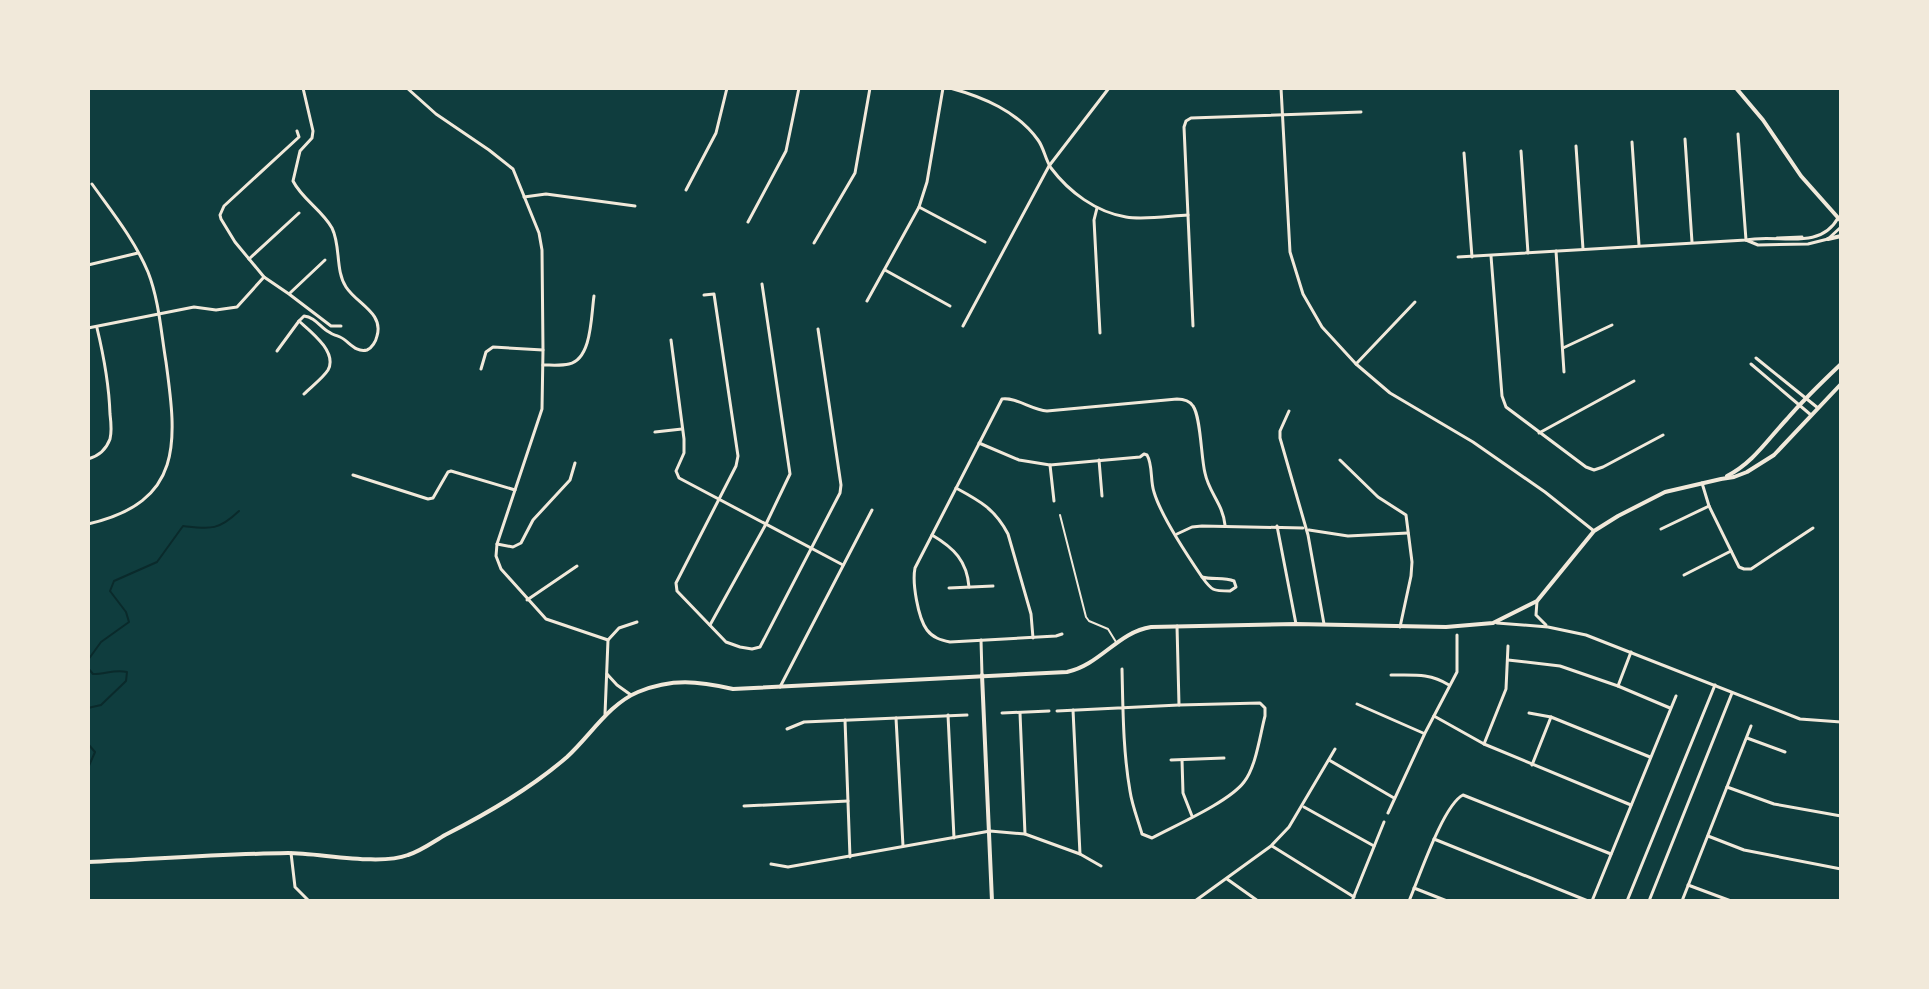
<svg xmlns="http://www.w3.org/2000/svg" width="1929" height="989" font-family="Merriweather,serif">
<rect width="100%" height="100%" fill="#0f3d3e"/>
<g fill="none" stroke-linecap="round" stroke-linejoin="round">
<!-- stream -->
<g stroke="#0a2a2b" stroke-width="2">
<path d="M88,660L101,642L129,622L126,612L110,591L114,581L157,562L183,526C210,529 218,531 239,511"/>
<path d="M88,668L93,674C106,674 115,669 127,672L126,681L101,705L88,708"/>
<polyline points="88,744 95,752 88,768"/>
</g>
<!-- service -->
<polyline stroke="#f1e9da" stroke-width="2" points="1060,515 1086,617 1089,621 1108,629 1116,642"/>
<!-- minor -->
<g stroke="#f1e9da" stroke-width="3">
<path d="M303,88L313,131L312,138L300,151L293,181C302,199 322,210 332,228C341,246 335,270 346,287C357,304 384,313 377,336C376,341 372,348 367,350C355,353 349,341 340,337C333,334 335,336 329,332C320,327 315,317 304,316L299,321C310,331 338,352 328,370C323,378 311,387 304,394"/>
<polyline points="407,88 436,114 489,150 513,169 539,233 542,250 543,350 542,409 497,544 496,556 501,569 546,619 608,640"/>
<path d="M950,88C983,97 1017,111 1038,140C1044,148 1045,159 1051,168C1069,192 1096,212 1126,217C1144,220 1169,216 1188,215"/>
<polyline points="1281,88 1290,252 1303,294 1322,327 1356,364 1390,393 1473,442 1545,492 1594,531"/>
<polyline points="297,131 299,137 224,206 220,215 221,219 235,242 264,277 289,294 331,326 341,326"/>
<polyline points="1738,134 1746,240"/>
<polyline points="1685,139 1692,242"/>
<polyline points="1632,142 1639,245"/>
<polyline points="1576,146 1583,249"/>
<polyline points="1521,151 1528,253"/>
<polyline points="1464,153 1472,257"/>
<polyline points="686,190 716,133 727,88"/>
<polyline points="524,197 546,194 635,206"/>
<polyline points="919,207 985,242"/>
<polyline points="1097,208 1094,220 1100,333"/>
<polyline points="748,222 786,151 799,88"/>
<polyline points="1777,238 1802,237"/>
<polyline points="1746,240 1758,245 1808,244 1828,239 1841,227"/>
<polyline points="814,243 855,173 870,88"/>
<polyline points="1556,251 1564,372"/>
<polyline points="1491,256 1502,396 1506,407 1586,467 1594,470 1603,467 1663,435"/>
<path d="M1458,257L1746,240C1777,233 1819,252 1838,218"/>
<polyline points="249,259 299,213"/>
<polyline points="88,265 138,253"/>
<polyline points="885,270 950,306"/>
<polyline points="290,293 325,260"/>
<polyline points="704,295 714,294 738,456 736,466 676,583 677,591 726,642 740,647 752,649 760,647 840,493 841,485 818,329"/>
<polyline points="867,301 919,207 927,182 943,88"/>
<polyline points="963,326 1049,166 1109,88"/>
<polyline points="1193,326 1184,127 1186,121 1191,118 1361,112"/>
<polyline points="88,328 194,307 216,310 237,307 264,277"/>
<polyline points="671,340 684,439 684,453 676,471 679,478 843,565"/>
<polyline points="1563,348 1612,325"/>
<polyline points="277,351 299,321"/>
<polyline points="1756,358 1818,408"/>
<polyline points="1356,364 1415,302"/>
<polyline points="1751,364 1811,415"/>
<path d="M543,365C551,365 561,366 569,364C592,359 591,316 594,296"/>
<polyline points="481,369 486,352 493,347 543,350"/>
<polyline points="1289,411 1280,431 1280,438 1308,535 1324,624"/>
<polyline points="655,432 682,429"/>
<polyline points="1539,433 1634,381"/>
<path d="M979,443L1019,460L1050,465L1140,457L1144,454L1147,455C1153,465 1150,480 1154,492C1161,516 1187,555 1202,577"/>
<path d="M88,459C99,456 106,450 110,439C112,431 111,422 110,414C109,384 104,357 97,328"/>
<polyline points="1099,460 1102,496"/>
<polyline points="1340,460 1378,497 1406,515 1412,562 1411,576 1400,627"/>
<polyline points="1050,465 1054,501"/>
<polyline points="353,475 428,499 433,498 448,472 451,471 515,490"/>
<polyline points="1702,483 1709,506 1739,567 1744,569 1751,569 1813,528"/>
<path d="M956,488C980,501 995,509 1008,534L1031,614L1033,638"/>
<path d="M88,524C184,502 177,442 166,362C161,332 159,300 148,272C134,239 112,212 92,184"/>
<polyline points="1277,526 1296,624"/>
<polyline points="1661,529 1709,506"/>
<polyline points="1309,530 1348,536 1408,533"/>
<polyline points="1177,534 1192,527 1202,526 1303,528"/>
<path d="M932,535C954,548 967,561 969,587"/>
<polyline points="497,544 513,547 521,543 533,520 570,480 575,463"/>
<polyline points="1684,575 1731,551"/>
<path d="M1202,577C1212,580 1224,577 1234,581L1236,587L1230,591C1213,591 1212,591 1202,577Z"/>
<polyline points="949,588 993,586"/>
<polyline points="527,600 577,566"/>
<polyline points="1537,601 1536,615 1546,625"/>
<polyline points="1497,623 1548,627 1586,635 1800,719 1841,722"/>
<polyline points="710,625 766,524 790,474 762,284"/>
<polyline points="1177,626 1179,705"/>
<path d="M1062,634L1056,636L950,642C941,640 933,638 927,630C918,618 912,583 915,568L1002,399C1016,397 1032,410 1047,411L1177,399C1183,399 1189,400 1193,406C1201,417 1201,458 1205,473C1209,493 1223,504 1225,525"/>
<polyline points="981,640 982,675"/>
<polyline points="1508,660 1560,666 1618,686 1670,708"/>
<polyline points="607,674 617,685 631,695"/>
<path d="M1391,675C1414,675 1430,673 1449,685"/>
<polyline points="1618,686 1631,652"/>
<polyline points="780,687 872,510"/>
<polyline points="1357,704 1423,733"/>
<polyline points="1073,710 1080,854"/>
<path d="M1057,711L1179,705L1260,703L1265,708V716C1260,735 1256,767 1244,782C1229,802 1176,825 1152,838L1142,834C1138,820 1132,805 1130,791C1123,751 1123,710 1122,669"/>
<polyline points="1002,713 1049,711"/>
<polyline points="1020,713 1025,834"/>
<polyline points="1529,713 1551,717 1650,757"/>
<polyline points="605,714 608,640 619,628 637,622"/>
<polyline points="948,715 954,838"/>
<polyline points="1434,716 1484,744 1631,805"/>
<polyline points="896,718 903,846"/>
<polyline points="845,720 850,857"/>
<polyline points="787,729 804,722 967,715"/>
<polyline points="1747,738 1785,752"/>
<polyline points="1484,744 1506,689 1508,646"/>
<polyline points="1171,760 1224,758"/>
<polyline points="1182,760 1183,793 1192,816"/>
<polyline points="1329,760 1394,798"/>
<polyline points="1532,765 1551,717"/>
<polyline points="1727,787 1774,804 1841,816"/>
<polyline points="744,806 848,801"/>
<polyline points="1304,807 1374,846"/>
<polyline points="1388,813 1425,733 1457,672 1457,635"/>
<polyline points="1708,836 1744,850 1841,869"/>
<polyline points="1434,839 1588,901"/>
<polyline points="1272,846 1354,897"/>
<polyline points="291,853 295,887 309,901"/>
<polyline points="771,864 788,867 990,831 1025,834 1080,854 1101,866"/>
<polyline points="1227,879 1258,901"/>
<polyline points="1688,885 1731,901"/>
<polyline points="1414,888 1447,901"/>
<polyline points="1195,901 1271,846 1289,827 1335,749"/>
<polyline points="1352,901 1384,822"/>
<path d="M1409,901C1419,878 1443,805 1463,795L1611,854"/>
<polyline points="1592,901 1676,696"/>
<polyline points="1627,901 1715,685"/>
<polyline points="1649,901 1732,693"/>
<polyline points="1682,901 1751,726"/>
</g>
<!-- tertiary -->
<g stroke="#f1e9da" stroke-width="4">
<polyline points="1736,88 1763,120 1801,176 1841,221"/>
<polyline points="1828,239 1841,236"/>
<path d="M1727,476C1753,463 1768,439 1787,419C1804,399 1822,382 1841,364"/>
<polyline points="982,675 992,901"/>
<path d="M88,862C155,859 221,854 288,853C320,853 379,866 408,855C421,851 433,842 445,835C488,813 530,789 567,757C590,736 609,704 638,692C672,678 698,681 733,689L1067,672C1100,665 1118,632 1151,627L1296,624L1446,627L1493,623L1537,601L1594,531L1618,516L1665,492L1721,479L1734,477L1747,472L1774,455L1841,384"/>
</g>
</g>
<!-- border -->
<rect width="1929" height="989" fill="none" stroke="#f1e9da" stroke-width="180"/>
</svg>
